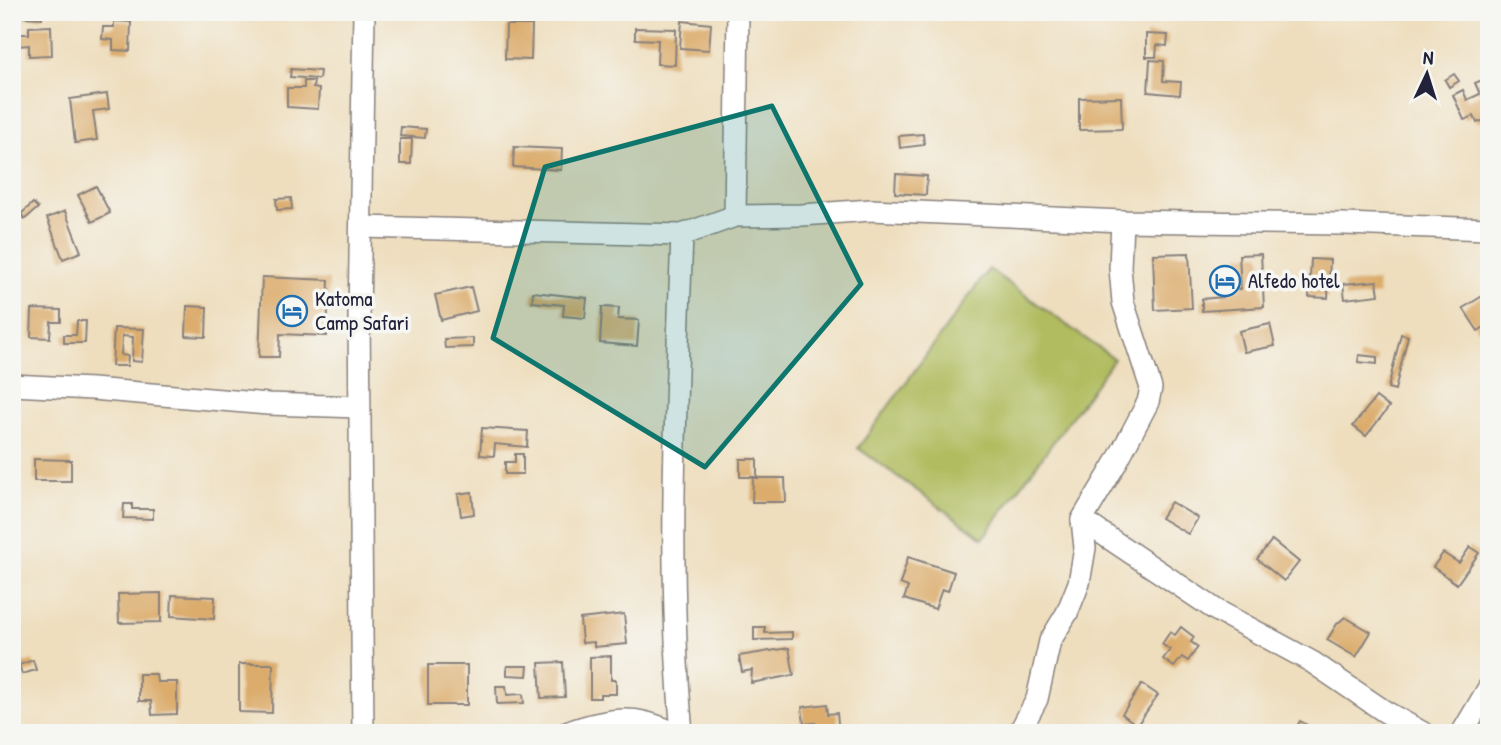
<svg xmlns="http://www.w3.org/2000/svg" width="1501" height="745" font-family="'Patrick Hand',sans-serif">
<rect width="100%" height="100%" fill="#f6f6f2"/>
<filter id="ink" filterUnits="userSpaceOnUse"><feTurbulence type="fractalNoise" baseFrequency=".0143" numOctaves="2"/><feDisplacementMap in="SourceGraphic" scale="14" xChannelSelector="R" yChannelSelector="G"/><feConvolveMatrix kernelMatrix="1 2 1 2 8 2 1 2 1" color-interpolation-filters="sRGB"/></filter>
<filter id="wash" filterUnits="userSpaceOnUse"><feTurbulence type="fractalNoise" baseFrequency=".00686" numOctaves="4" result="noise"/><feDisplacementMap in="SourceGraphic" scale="28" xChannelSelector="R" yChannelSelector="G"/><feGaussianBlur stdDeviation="1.57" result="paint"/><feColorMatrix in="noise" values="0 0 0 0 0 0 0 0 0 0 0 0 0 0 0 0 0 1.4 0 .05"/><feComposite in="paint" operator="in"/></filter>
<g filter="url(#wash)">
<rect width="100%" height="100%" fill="#eedebe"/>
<!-- green -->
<polygon fill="#b0bc5e" stroke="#696f4c" stroke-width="2" points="989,269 1114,359 983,538 858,448"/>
<g id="blocks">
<!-- building -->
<g fill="#dbac6c">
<polygon points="24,12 42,12 42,18 24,17"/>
<polygon points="114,21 131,22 130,51 113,50 113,40 102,39 103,27 114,27"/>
<polygon points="682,21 711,24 709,50 680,48"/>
<polygon points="506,25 532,25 531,60 505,59"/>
<polygon points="51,26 52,55 29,56 29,45 18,46 18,34 29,34 29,27"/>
<polygon points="635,28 676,29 675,65 657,64 658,40 635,39"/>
<polygon points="1146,34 1168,35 1167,46 1157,45 1156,57 1146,57"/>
<polygon points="1150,60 1164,61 1163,81 1181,82 1180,95 1148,92"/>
<polygon points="291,69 320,71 319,79 290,77"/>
<polygon points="1454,74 1459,81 1449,87 1445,80"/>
<polygon points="1487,78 1489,118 1477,123 1474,116 1464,120 1453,95 1463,90 1467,100 1480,94 1475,83"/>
<polygon points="304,81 314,81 313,88 319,89 318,109 287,107 287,88 304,88"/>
<polygon points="107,94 109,109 93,111 97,140 75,143 70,99"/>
<polygon points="1121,97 1122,129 1079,130 1079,98"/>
<polygon points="401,127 426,129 425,138 400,136"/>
<polygon points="923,134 924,145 900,148 899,136"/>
<polygon points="400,139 412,139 411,164 400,164"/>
<polygon points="514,147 562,149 561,170 513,167"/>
<polygon points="896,174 927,176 926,195 895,193"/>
<polygon points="96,186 110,213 92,222 78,195"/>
<polygon points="291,198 292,209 277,210 276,199"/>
<polygon points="33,203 38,208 25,219 21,214"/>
<polygon points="65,211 81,252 63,259 47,218"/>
<polygon points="1189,253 1192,308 1155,310 1153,254"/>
<polygon points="1261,254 1264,307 1202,311 1202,299 1222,297 1222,290 1241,289 1239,255"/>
<polygon points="1311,259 1330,260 1328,298 1309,297"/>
<polygon points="262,277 329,280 327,336 280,334 279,357 259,357"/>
<polygon points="1377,281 1379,295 1345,299 1343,284"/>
<polygon points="471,287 477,311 441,320 435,295"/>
<polygon points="533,292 587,298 585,318 563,316 564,305 532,302"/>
<polygon points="1489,292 1489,324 1478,331 1463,308"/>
<polygon points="187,306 207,307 206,337 186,336"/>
<polygon points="602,307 619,308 618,319 639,320 637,346 600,343"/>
<polygon points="32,309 61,310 61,322 51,322 50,338 31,337"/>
<polygon points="77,321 86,321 85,343 64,343 64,335 76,335"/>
<polygon points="1270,324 1275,346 1244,352 1239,331"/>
<polygon points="114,328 144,329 142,362 132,361 133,337 122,336 121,355 128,356 127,366 112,366"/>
<polygon points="1401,334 1408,336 1395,390 1388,388"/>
<polygon points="473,338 473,347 445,348 444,339"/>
<polygon points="1359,355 1377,357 1377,364 1358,362"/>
<polygon points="1376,397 1389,407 1366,436 1353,426"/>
<polygon points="482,428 528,431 527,447 495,444 494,456 480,455"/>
<polygon points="515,454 523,454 523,474 505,474 505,462 515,462"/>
<polygon points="34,459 71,460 71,481 34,481"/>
<rect x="740" y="459" width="17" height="18"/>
<polygon points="753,478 785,478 786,502 752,502"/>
<polygon points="472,492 474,514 461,516 458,494"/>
<polygon points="1171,502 1198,518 1188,534 1161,518"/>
<polygon points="124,504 132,504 132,509 153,509 153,519 123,518"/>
<polygon points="1272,540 1299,562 1284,581 1257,559"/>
<polygon points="1470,547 1479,553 1457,584 1433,567 1443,553 1459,563"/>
<polygon points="908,557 954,572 948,591 942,589 935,609 904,599 908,587 900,584"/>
<polygon points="161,593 161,622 119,623 118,594"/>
<polygon points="172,595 215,597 214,619 171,616"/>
<polygon points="624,614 627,644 594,647 594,642 582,643 580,619"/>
<polygon points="1345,617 1371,632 1356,657 1327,640 1337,624"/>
<polygon points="754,627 765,627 765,633 792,632 792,639 754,640"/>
<polygon points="1181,627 1194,637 1191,642 1198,647 1188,661 1182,657 1174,667 1163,659 1170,650 1162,644 1170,632 1175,635"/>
<polygon points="789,648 794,675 751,683 752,670 742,672 739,656"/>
<polygon points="611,656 611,680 616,680 616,694 600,694 600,698 590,698 590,657"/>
<polygon points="33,660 36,670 22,674 19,665"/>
<polygon points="563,662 565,697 541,698 539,663"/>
<polygon points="239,664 273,664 272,713 239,712"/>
<rect x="428" y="665" width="39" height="40"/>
<polygon points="507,666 528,666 527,676 507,675"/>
<polygon points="139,674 156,674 157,682 177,682 177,714 152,715 151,701 139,701"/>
<polygon points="1142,684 1158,695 1137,725 1122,714"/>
<polygon points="496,686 506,686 507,695 523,694 524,703 497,704"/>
<polygon points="827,704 828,714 837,713 839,733 816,733 815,723 804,724 802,707"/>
<polygon points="1300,721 1321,733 1293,733"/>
</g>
</g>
</g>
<g filter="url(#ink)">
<use href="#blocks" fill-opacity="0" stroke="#88807c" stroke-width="2"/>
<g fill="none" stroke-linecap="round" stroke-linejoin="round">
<!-- minor casing -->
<g stroke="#88807c" stroke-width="24">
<g id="minor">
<polyline points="735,216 738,12"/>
<polyline points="1122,221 1120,268 1123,302 1151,388 1148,402 1116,463 1082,520 1216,610 1312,662 1384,711 1423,733"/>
<polyline points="361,227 682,235 735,216 802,215 871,210 1122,221 1344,224 1489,229"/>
<path d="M682,235C676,401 667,567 682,733"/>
<polyline points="12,385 92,389 268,404 359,407"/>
<polyline points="363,733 359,317 364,12"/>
<path d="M566,733C588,725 619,716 643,722C654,724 665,729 675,733"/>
<polyline points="1019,733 1037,699 1050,641 1067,613 1079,583 1085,548 1082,520"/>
<polyline points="1462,733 1489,687"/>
</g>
</g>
<!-- minor -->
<use href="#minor" stroke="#fff" stroke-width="21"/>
</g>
</g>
<!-- marked area -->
<path fill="#0f766e" fill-opacity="0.2" stroke="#0f766e" stroke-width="5" stroke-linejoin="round" d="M772,106L861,284L705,467L493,338L545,167Z"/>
<!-- icons -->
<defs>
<g id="hotel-ring" transform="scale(1.575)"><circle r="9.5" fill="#f6f6f2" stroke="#1f6fb2" stroke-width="1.5"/><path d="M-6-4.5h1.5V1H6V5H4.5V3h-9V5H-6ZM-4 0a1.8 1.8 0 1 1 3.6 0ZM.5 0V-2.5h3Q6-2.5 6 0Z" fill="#1f6fb2"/></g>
</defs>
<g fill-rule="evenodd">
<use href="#hotel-ring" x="1225" y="281"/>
<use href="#hotel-ring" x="292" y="311"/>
</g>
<g text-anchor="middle" stroke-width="7" stroke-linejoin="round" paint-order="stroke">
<!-- poi labels -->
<g font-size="21" fill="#22223b" stroke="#f6f6f2" text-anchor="start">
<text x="1248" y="288">Alfedo hotel</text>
<text x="315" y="306">Katoma<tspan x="315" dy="24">Camp Safari</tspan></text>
</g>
</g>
<!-- margin -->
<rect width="1501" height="745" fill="none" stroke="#f6f6f2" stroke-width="42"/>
<!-- north arrow -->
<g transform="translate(1427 74) rotate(4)" stroke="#f6f6f2" stroke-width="5" paint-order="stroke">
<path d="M0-5L12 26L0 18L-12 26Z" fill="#22223b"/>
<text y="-10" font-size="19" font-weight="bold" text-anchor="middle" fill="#22223b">N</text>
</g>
</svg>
